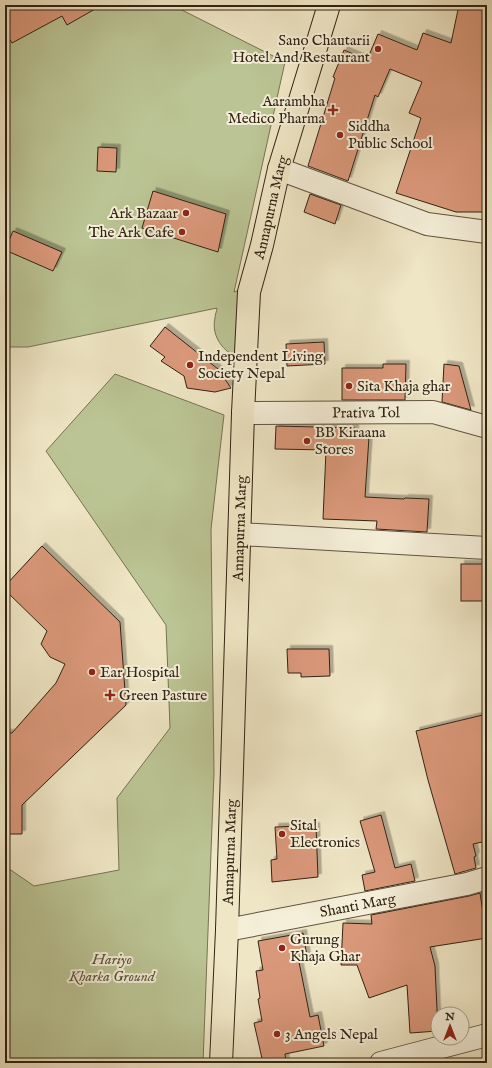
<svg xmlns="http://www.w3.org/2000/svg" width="492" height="1068" font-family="'IM FELL English',serif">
<defs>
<filter id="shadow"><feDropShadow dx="3.5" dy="-3.5" stdDeviation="0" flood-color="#0004"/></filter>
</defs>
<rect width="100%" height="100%" fill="#efe6c5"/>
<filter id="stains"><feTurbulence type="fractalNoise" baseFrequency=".005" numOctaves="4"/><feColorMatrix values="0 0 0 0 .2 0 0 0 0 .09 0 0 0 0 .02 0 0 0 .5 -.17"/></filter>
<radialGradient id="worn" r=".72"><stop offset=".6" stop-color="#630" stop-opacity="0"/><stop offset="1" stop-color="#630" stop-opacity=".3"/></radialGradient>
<!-- green -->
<g fill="#bbc494" stroke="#767353">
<path d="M5,5H172L285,62L234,292L242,289L239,358C223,352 211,336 215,318C215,314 217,311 217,308L28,347H5Z"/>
<polygon points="115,374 224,415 211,529 214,773 203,1063 5,1063 5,866 34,886 119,870 117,798 170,728 166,625 46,451"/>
</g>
<!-- building -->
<g fill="#da987a" stroke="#302212" filter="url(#shadow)">
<polygon points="5,5 102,5 67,25 62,16 12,43 5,32"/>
<polygon points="459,5 487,5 487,212 456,212 396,193 421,118 409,113 422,82 390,69 378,97 375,95 348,181 308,166 335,78 333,77 344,50 367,60 378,34 417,50 423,33 451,43"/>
<polygon points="98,147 117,148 116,172 97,171"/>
<polygon points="153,191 226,214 218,252 142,228"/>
<polygon points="310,194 341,205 335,224 304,212"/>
<polygon points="13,231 62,252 53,271 5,250"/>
<polygon points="165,327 218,369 231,388 215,392 187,388 184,376 161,361 165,357 150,346"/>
<polygon points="324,342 325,364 287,366 286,344"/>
<polygon points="383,364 406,364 405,400 342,400 342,368 383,368"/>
<polygon points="444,364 459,366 471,410 442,402"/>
<polygon points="276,426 355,428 355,436 369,437 365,497 404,499 405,498 429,499 427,532 376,529 377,521 323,519 326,450 275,449"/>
<polygon points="42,546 120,622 126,705 22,805 22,834 5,834 5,733 12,733 56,683 65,664 50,657 41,644 47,631 5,590 5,586"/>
<rect x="461" y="564" width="26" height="37"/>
<polygon points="287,649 329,649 330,676 301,677 301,673 288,673"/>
<polygon points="487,714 487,841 473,844 476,856 474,857 476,868 455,874 428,780 416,731"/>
<polygon points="381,815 395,868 411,864 415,881 365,891 362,875 375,872 360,821"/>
<polygon points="301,826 302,828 316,826 318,877 272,882 271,860 277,859 275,827"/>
<polygon points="480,893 487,938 430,947 435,966 438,1031 410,1033 407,985 369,998 357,965 341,965 343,923 372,924 371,915 469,896"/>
<polygon points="303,933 307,956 298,957 310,1017 318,1015 324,1046 285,1054 286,1063 263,1063 254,1023 262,1021 258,999 260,998 256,971 263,970 258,941"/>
</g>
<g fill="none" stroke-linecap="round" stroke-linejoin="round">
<!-- minor casing -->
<g stroke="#60533f" stroke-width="24">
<g id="minor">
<polyline points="279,169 427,224 487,232"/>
<path id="s1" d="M243,413L433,412L487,427"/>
<polyline points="240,534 487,548"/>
<path id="s2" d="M227,930L467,884L487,878"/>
<polyline points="381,1063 487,1035"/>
</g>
</g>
<!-- major casing -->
<g stroke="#302212" stroke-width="24">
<g id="major">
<path id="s3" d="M221,1063L227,930L243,413L249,292L262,245L279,169L329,5"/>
</g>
</g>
<!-- minor -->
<use href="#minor" stroke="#f5efd9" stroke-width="22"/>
<!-- major -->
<use href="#major" stroke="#efe6c5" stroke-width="22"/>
</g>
<!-- markers -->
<g fill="#8f2418" stroke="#f5efd9" stroke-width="1.5">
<circle cx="378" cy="49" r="4"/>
<path d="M331 104h4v4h4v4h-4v4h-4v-4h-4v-4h4z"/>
<circle cx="340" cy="135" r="4"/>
<circle cx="186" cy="213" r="4"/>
<circle cx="182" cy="232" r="4"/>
<circle cx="190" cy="365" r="4"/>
<circle cx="349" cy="386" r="4"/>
<circle cx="307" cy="441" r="4"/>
<circle cx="92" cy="672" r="4"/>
<path d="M108 689h4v4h4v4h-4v4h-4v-4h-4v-4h4z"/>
<circle cx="282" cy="834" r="4"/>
<circle cx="282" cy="948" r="4"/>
<circle cx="277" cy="1034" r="4"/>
</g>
<g text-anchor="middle" stroke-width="4" stroke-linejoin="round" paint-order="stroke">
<!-- poi labels -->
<g font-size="15" fill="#302212" stroke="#f5efd9" text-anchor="start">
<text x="370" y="45" text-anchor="end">Sano Chautarii<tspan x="370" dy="17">Hotel And Restaurant</tspan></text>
<text x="325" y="106" text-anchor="end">Aarambha<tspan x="325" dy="17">Medico Pharma</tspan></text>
<text x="348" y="131">Siddha<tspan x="348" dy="17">Public School</tspan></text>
<text x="178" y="218" text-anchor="end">Ark Bazaar</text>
<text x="174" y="237" text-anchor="end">The Ark Cafe</text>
<text x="198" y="361">Independent Living<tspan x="198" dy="17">Society Nepal</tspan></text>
<text x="357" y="391">Sita Khaja ghar</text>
<text x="315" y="437">BB Kiraana<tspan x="315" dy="17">Stores</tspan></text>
<text x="100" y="677">Ear Hospital</text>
<text x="119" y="700">Green Pasture</text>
<text x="290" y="830">Sital<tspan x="290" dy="17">Electronics</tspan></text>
<text x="290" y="944">Gurung<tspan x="290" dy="17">Khaja Ghar</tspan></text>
<text x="285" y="1039">3 Angels Nepal</text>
</g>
<!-- street labels -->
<g font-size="15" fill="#302212" stroke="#f5efd9">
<text dy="5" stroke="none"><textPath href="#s3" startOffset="859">Annapurna Marg</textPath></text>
<text dy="5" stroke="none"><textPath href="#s1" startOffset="123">Prativa Tol</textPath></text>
<text dy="5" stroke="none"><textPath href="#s3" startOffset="535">Annapurna Marg</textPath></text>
<text dy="5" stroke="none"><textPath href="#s3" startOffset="211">Annapurna Marg</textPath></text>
<text dy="5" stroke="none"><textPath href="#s2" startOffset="133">Shanti Marg</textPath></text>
</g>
<!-- park labels -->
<g font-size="15" font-style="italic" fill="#5a5339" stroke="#f5efd9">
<text x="112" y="964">Hariyo<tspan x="112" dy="17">Kharka Ground</tspan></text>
</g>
</g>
<!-- margin -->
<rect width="492" height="1068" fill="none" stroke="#efe6c5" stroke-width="20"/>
<rect x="6" y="6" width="480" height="1056" fill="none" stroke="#302212" stroke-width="2"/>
<rect x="10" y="10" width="472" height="1048" fill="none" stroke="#302212"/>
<!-- north arrow -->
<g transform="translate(450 1026)"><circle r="19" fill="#f5efd9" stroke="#a69d89"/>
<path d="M0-3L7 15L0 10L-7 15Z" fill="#8f2418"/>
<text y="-6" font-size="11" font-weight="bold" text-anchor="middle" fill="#302212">N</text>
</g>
<rect width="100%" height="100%" filter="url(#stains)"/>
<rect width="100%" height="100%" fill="url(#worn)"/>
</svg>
